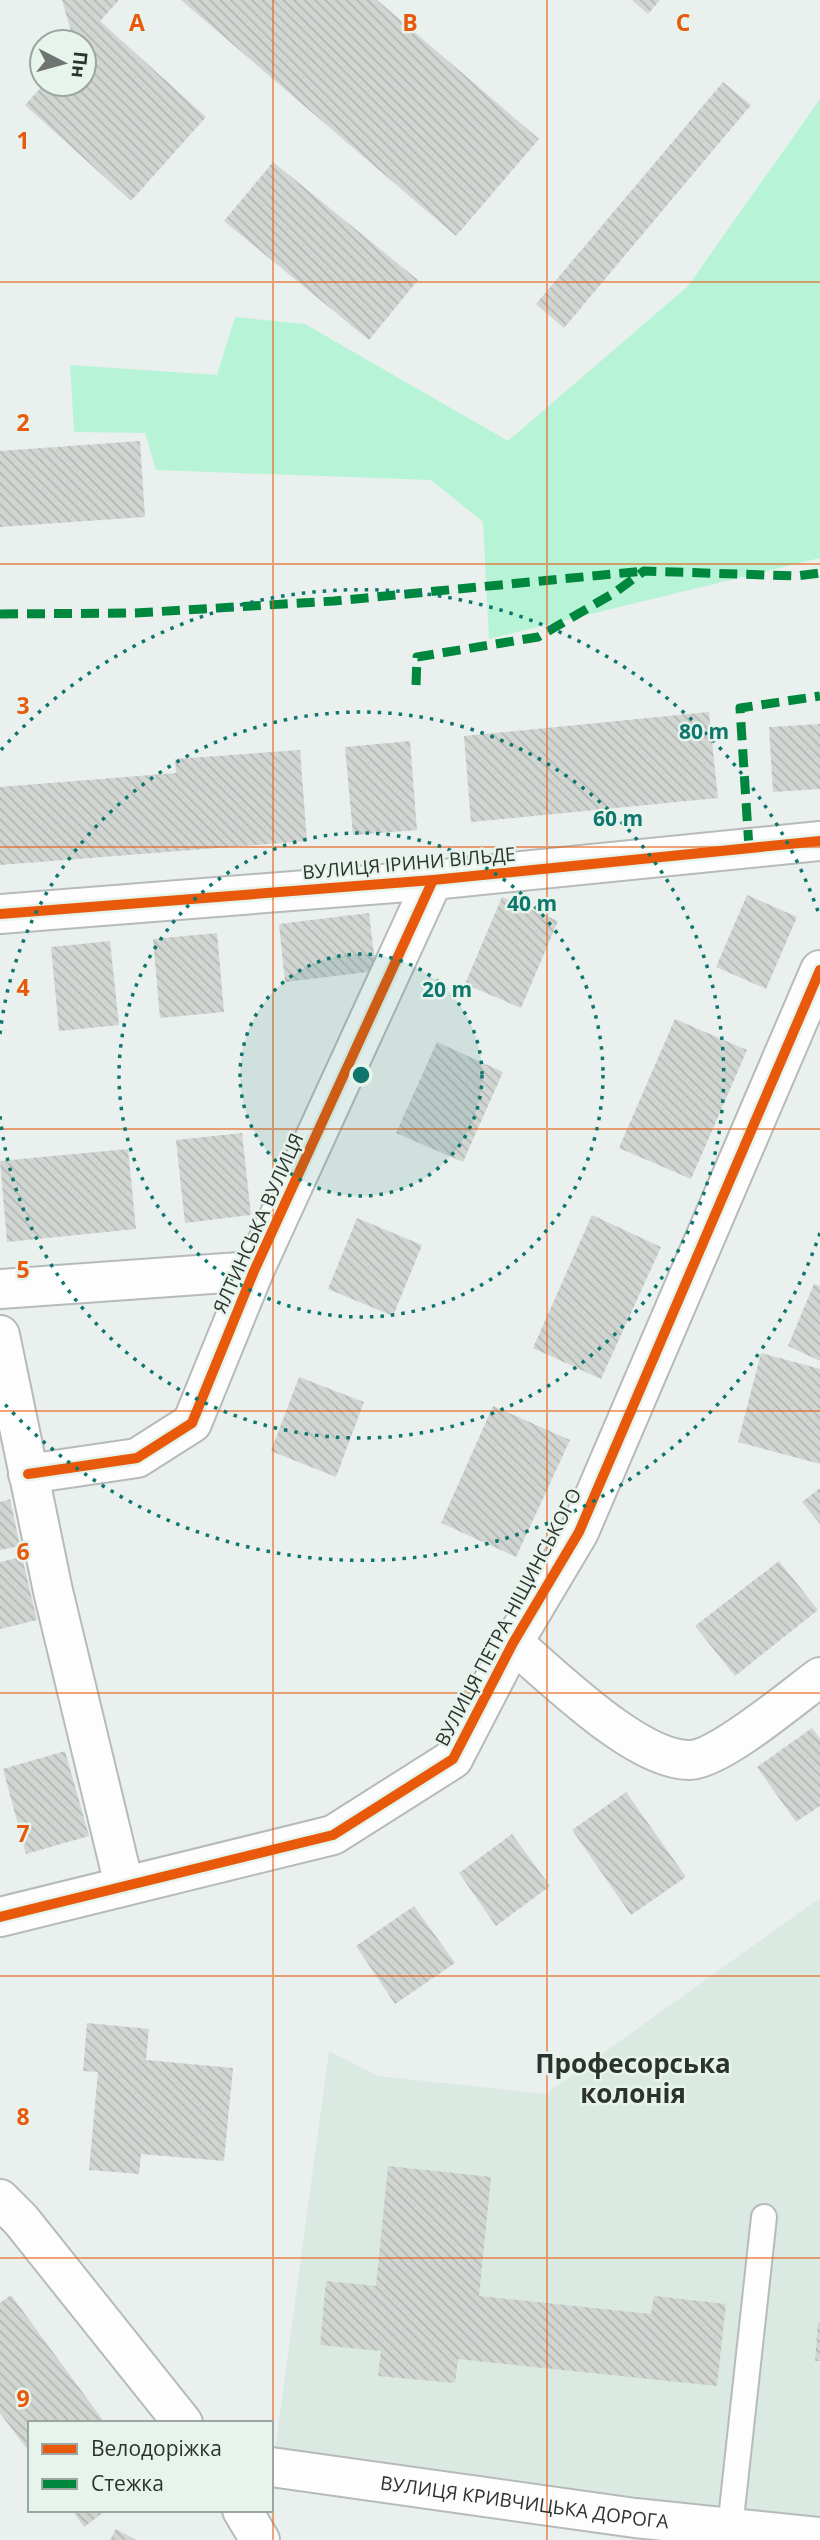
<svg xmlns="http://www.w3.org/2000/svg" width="820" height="2540" font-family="'Open Sans',sans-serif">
<defs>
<pattern id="building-back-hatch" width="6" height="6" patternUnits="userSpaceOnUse" patternTransform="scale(1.75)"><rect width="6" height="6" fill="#d1d6d3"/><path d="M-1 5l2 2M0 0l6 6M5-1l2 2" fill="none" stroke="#b4b8b5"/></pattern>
</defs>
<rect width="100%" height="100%" fill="#eaf0ed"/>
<!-- built -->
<polygon fill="#dae9e1" points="820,1898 820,2527 275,2450 329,2051 378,2076 546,2094"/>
<!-- park -->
<polygon fill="#b7f4d7" points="820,99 820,558 489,639 483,522 431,480 156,470 145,433 74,432 70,365 217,375 235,317 305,324 508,441 688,286"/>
<!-- building -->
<g fill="url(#building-back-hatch)">
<polygon points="62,0 119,0 100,21 206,117 131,201 25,105 44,84 84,84 84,42 74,42"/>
<polygon points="181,0 377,0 539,139 456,236"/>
<polygon points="632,0 660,0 648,14"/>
<polygon points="723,82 751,105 564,328 536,304"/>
<polygon points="273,162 418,280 369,340 224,221"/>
<polygon points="140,441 145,517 0,527 0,451"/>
<polygon points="709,712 718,798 471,822 464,736"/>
<polygon points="820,724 820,789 773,792 769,727"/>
<polygon points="410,741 417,830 353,835 345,747"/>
<polygon points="300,750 307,841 0,865 0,787 176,773 175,759"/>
<polygon points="747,895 797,917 766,989 716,967"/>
<polygon points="502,897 558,921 521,1008 465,984"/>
<polygon points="369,913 376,971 285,982 279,924"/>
<polygon points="217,933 224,1012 160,1018 153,939"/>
<polygon points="110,941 119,1025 59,1031 51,947"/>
<polygon points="675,1019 747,1050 691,1179 619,1148"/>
<polygon points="437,1042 503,1072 463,1162 396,1133"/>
<polygon points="242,1133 251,1215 185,1223 176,1140"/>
<polygon points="128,1149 136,1229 7,1242 0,1161"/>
<polygon points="592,1215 661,1247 601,1379 533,1348"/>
<polygon points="357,1218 422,1245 393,1316 328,1289"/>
<polygon points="814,1284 820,1286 820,1361 788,1346"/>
<polygon points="761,1353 820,1369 820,1464 738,1442"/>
<polygon points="299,1377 364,1402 336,1477 271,1451"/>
<polygon points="493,1406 570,1440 516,1557 441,1523"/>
<polygon points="820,1488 820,1524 802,1502"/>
<polygon points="10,1499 20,1546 0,1550 0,1502"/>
<polygon points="22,1557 37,1620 0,1629 0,1562"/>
<polygon points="779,1561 818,1610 735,1676 695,1626"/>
<polygon points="812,1728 820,1739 820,1806 796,1822 757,1767"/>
<polygon points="65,1751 89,1836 26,1854 3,1769"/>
<polygon points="626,1792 686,1877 631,1915 572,1830"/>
<polygon points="512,1834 550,1886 496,1926 459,1873"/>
<polygon points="414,1906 455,1963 395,2004 356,1946"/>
<polygon points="87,2023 149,2029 146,2060 233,2068 224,2161 141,2154 139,2174 89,2170 98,2072 83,2071"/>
<polygon points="388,2166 491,2177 479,2296 651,2314 654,2296 726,2304 717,2386 458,2359 455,2383 378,2376 381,2351 320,2345 326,2281 376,2286"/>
<polygon points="11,2295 105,2423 30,2423 30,2453 0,2413 0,2303"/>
<polygon points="818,2322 820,2322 820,2361 815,2361"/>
<polygon points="72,2510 107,2510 84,2527"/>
<polygon points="116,2529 136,2540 110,2540"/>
</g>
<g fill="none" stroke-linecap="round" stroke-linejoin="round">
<!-- service casing -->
<g stroke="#b6bbb9" stroke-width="28">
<polyline id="service" points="730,2528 764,2217"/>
</g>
<!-- minor casing -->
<g stroke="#b6bbb9" stroke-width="42">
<g id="minor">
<polyline points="0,914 433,880 820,841"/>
<polyline points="0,1289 254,1271"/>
<polyline points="0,1335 53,1591 124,1885"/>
<polyline points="28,1474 137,1458 192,1423 254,1271 433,880"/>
<path d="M513,1643C554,1677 637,1761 690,1760C720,1759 793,1697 820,1677"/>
<polyline points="0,1917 333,1835 453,1759 513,1643 579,1532 820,970"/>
<polyline points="0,2199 21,2220 183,2423"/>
<path id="s1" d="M271,2467L635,2518L820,2537"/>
<polyline points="242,2510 260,2540"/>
</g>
</g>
<!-- service -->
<use href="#service" stroke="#fcfdfc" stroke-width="24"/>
<!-- minor -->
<use href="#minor" stroke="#fcfdfc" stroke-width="38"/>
<!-- quiet -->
<g stroke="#00873e" stroke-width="9" stroke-dasharray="18 9" stroke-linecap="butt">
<polyline points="0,614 135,613 334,601 644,571"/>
<polyline points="416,685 417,657 538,637 614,593 644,571 797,576 820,573"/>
<polyline points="749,848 740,708 820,696"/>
</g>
<!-- cycleway casing -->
<g stroke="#e6f4ec" stroke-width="15">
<g id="cycleway">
<polyline points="0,914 433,880 820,841"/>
<polyline points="28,1474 137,1458 192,1423 254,1271 433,880"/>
<polyline points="0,1917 333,1835 453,1759 513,1643 579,1532 820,970"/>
</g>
</g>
<!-- cycleway -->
<use href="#cycleway" stroke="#e8590c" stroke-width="10"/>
</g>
<!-- grid -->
<path fill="none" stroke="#e8590c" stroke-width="2" stroke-opacity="0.55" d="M273,0V2540M547,0V2540M0,282H820M0,564H820M0,847H820M0,1129H820M0,1411H820M0,1693H820M0,1976H820M0,2258H820"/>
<!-- distance rings -->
<circle cx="361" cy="1075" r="121" fill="#0f766e" fill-opacity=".12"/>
<g fill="none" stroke="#0f766e" stroke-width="3.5" stroke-dasharray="3.5 7">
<circle cx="361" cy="1075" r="121"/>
<circle cx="361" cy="1075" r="242"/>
<path d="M0 1034A363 363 0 1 1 0 1116"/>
<path d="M820 1233A485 485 0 0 1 1 1400M1 750A485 485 0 0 1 820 917"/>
</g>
<g text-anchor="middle" stroke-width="5" stroke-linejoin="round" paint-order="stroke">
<!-- street labels -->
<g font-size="19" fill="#2d322f" stroke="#e6f4ec">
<text transform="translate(409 863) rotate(-5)" y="7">ВУЛИЦЯ ІРИНИ ВІЛЬДЕ</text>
<text transform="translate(258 1223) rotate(-66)" y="7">ЯЛТИНСЬКА ВУЛИЦЯ</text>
<text transform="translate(508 1617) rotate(-62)" y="7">ВУЛИЦЯ ПЕТРА НІЩИНСЬКОГО</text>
<text dy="7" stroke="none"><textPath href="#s1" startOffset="256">ВУЛИЦЯ КРИВЧИЦЬКА ДОРОГА</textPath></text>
</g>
<!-- district labels -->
<g font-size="26" font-weight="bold" fill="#2d322f" stroke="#e6f4ec">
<text x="633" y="2073">Професорська<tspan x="633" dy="30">колонія</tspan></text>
</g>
</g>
<g font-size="23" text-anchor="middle" font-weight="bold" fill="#e8590c" stroke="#e6f4ec" stroke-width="5" stroke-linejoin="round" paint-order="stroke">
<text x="137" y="31">A</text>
<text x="410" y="31">B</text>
<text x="683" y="31">C</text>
<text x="23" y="149">1</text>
<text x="23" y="431">2</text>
<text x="23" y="714">3</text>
<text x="23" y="996">4</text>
<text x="23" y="1278">5</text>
<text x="23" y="1560">6</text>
<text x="23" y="1842">7</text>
<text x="23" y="2125">8</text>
<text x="23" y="2407">9</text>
</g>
<circle cx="361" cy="1075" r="10" fill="#0f766e" stroke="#e6f4ec" stroke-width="3.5"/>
<g font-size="21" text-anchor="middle" font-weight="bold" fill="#0f766e" stroke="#e6f4ec" stroke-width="5" stroke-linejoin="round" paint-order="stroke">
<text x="704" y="739">80 m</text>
<text x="618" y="826">60 m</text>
<text x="532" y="911">40 m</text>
<text x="447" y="997">20 m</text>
</g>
<!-- legend -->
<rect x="28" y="2421" width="245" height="91" fill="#e6f4ec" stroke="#9ca6a0" stroke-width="2"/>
<rect x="42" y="2444" width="35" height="10" fill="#e8590c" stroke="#9ca6a0" stroke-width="2"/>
<text x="91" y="2456" font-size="21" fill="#2d322f">Велодоріжка</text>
<rect x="42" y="2479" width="35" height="10" fill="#00873e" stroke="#9ca6a0" stroke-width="2"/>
<text x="91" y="2491" font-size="21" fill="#2d322f">Стежка</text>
<!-- north arrow -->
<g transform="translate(63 63) rotate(96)"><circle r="33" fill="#e6f4ec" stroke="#9ca6a0" stroke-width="2"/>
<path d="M0-5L12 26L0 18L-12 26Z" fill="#6f7472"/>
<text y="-10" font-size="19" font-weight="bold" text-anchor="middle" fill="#2d322f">Пн</text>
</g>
</svg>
